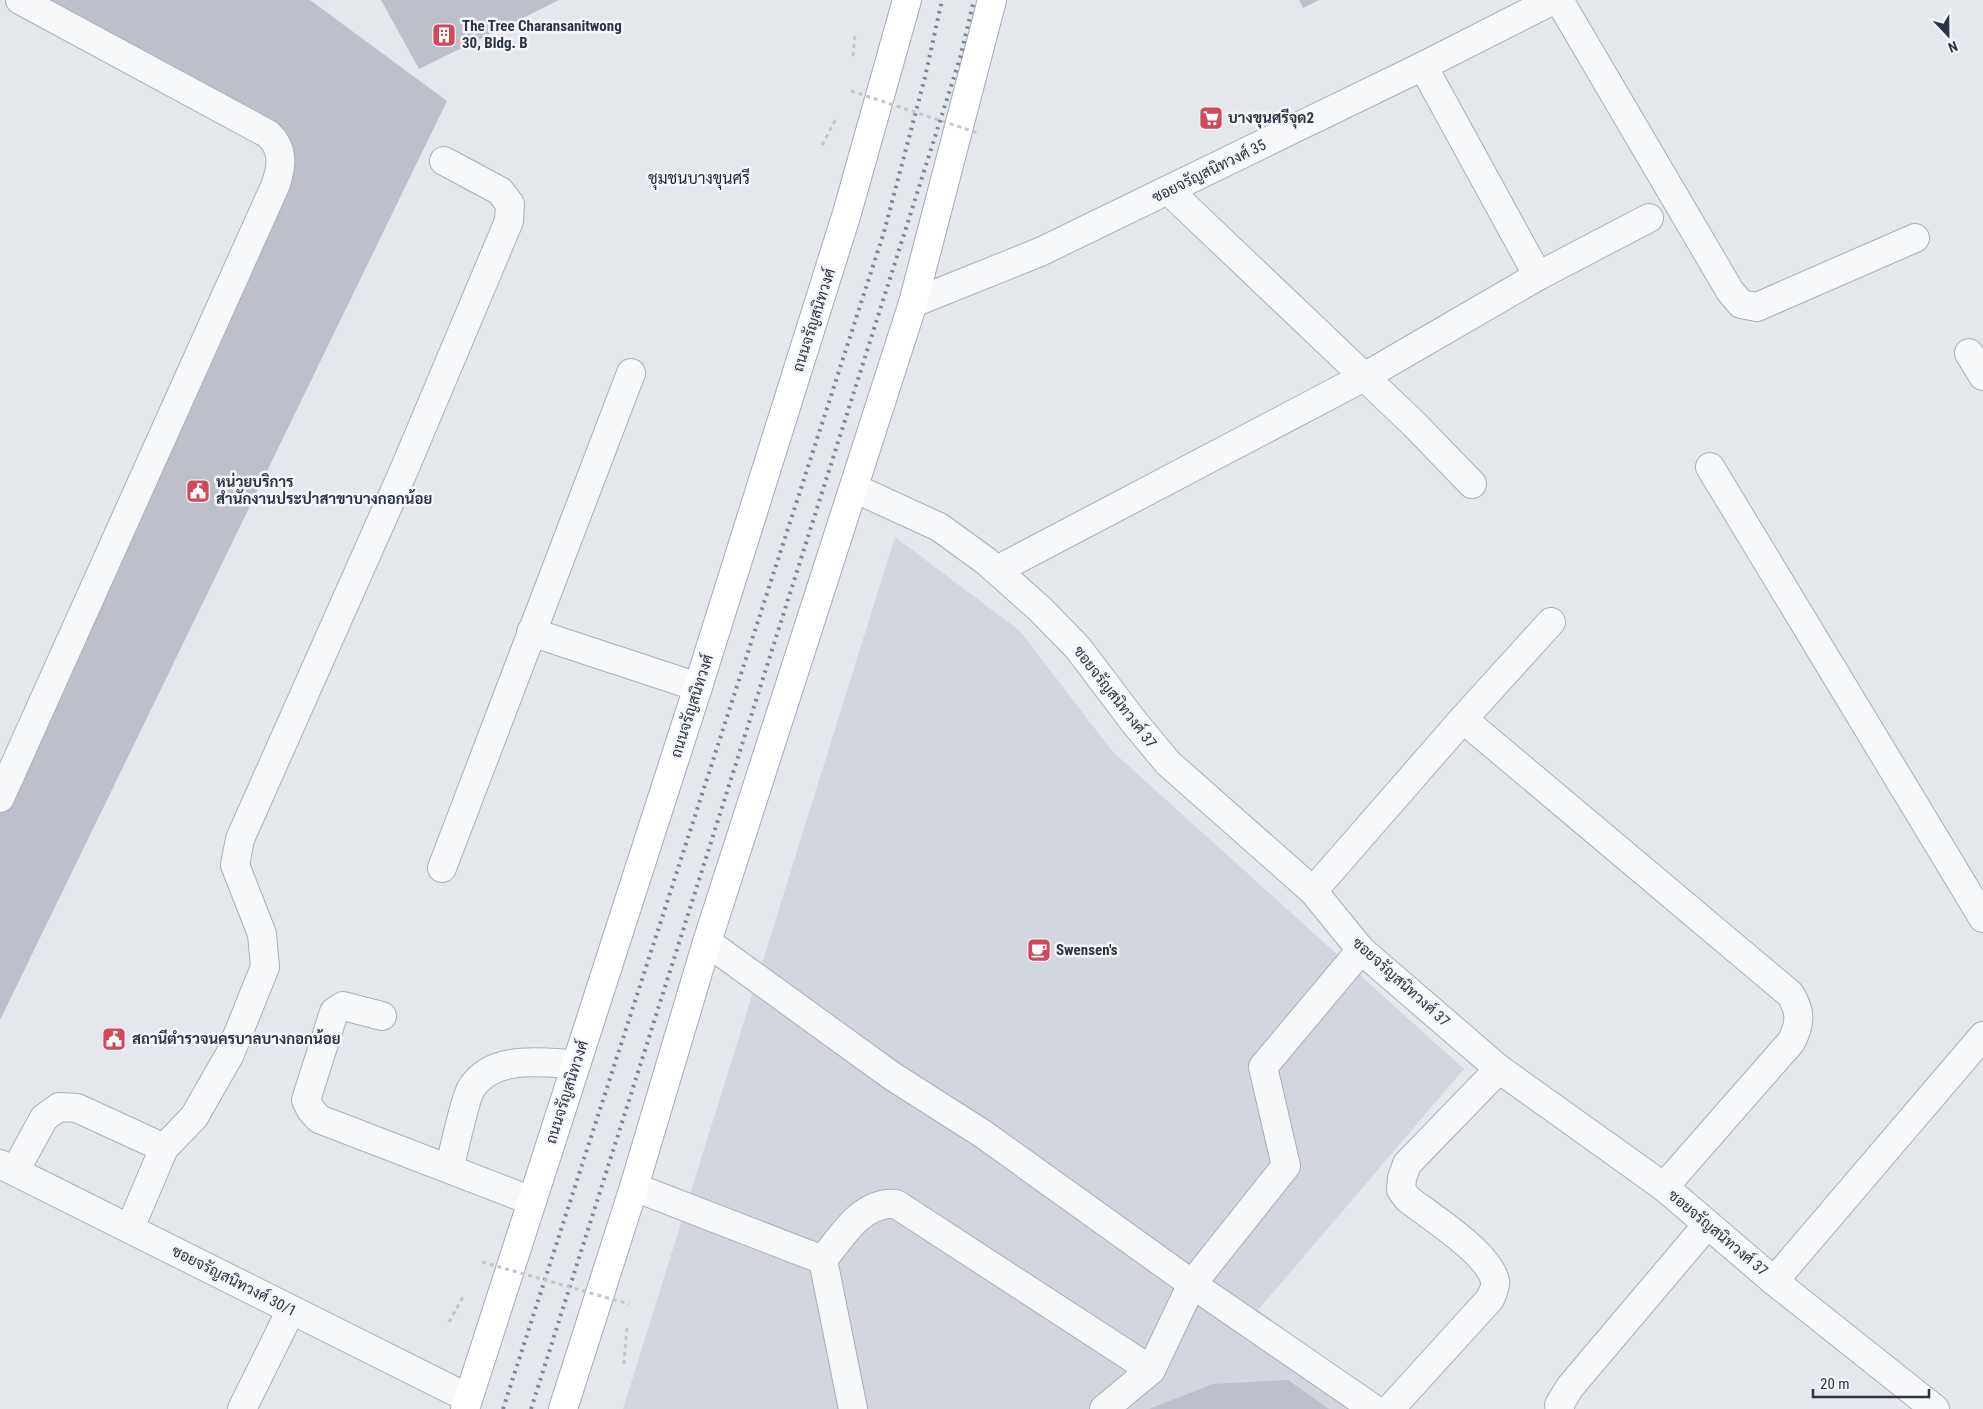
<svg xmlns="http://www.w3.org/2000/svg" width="1983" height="1409" font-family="'Roboto Condensed',Sarabun,sans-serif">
<rect width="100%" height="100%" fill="#e4e7ec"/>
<!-- built -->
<polygon fill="#d2d6de" points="895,537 1020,631 1112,751 1464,1069 1258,1310 1395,1409 623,1409"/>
<!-- building -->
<g fill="#bbc0ca">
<polygon points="20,0 310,0 447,101 0,1020 0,797 276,184 273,138"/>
<polygon points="381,0 559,0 419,69"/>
<polygon points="1299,0 1319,0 1303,8"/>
<polygon points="1288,1380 1329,1409 1149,1409 1213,1384"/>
</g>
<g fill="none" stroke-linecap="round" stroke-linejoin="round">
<!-- minor casing -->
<g stroke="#a9aeb7" stroke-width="30">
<g id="minor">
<polyline points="1559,0 1730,291 1741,304 1757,307 1915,238"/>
<polyline points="1423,66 1538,276"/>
<polyline points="1169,191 1414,424 1472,484"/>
<polyline points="913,303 1040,252 1423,66 1553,0"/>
<polyline points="1969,353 1983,376"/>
<polyline points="1710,467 1983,918"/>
<polyline points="854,488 939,527 986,561 1040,609 1078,648 1134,722 1168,763 1313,891 1361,950 1499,1069 1664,1187 1774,1281 1935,1409"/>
<polyline points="997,570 1364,377 1538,276 1649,218"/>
<polyline points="531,632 698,687"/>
<path d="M1463,719L1790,994C1801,1011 1801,1023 1791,1042L1664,1187"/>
<path d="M0,798L276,184C282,165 284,149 268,134L20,0"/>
<polyline points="442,868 631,373"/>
<polyline points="1313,891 1463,719 1551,622"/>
<polyline points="707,942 892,1076 983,1134 1192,1284 1374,1409"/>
<polyline points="382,1016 343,1006 334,1012 306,1100 311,1110 319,1119 532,1201"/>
<polyline points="164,1148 194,1117 230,1054 265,967 262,934 235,865 240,839 404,470 509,221 510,204 500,191 444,161"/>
<polyline points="0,1164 468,1398"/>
<path d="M449,1168C454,1152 465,1097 472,1087C495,1054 542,1063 576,1064"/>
<polyline points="15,1171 44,1118 59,1107 77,1108 164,1148 130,1228"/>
<polyline points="634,1187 823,1260 853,1409"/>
<path d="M823,1260C841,1237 862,1201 896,1204L1151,1370"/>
<polyline points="1774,1281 1983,1036"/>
<polyline points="242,1409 291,1310"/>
<polyline points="1104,1409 1151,1370 1192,1284 1286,1166 1263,1067 1361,950"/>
<path d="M1390,1409L1490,1299C1492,1294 1496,1287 1495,1281C1489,1253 1431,1217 1408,1199L1401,1190L1402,1178L1407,1164L1499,1069"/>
<polyline points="1560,1409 1559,1405 1570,1387 1707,1225"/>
</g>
</g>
<!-- major casing -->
<g stroke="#a3abb8" stroke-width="30">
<g id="major">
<polyline points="465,1409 698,687 847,213 907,0"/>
<polyline points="563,1409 634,1187 707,942 913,303 992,0"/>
</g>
</g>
<!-- path -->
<g stroke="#c2c5cb" stroke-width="3" stroke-dasharray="4 4" stroke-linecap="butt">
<polyline points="853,56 855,34"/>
<polyline points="822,145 836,119"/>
<polyline points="449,1322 463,1297"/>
<polyline points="624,1364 627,1327"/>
</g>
<!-- minor -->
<use href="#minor" stroke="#f7f8fa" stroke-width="28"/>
<!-- major -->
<use href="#major" stroke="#fff" stroke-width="28"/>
<!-- rail -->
<g stroke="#7d8696" stroke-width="4" stroke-dasharray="2.5 5" stroke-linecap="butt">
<polyline points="503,1409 884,232 925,77 942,0"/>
<polyline points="531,1409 960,58 974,0"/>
</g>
<!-- path-bridge -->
<g stroke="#c2c5cb" stroke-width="3" stroke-dasharray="4 4" stroke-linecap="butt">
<polyline points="851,91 978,133"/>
<polyline points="482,1262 629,1304"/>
</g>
</g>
<!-- icons -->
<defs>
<g id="building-square" transform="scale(1.25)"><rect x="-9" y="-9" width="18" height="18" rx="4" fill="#d1495b" stroke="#f4f6f9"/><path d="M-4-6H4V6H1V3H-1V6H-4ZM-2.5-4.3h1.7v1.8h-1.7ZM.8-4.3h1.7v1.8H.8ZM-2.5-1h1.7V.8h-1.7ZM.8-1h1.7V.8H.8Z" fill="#fff"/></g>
<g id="supermarket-square" transform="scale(1.25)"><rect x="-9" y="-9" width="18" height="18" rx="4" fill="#d1495b" stroke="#f4f6f9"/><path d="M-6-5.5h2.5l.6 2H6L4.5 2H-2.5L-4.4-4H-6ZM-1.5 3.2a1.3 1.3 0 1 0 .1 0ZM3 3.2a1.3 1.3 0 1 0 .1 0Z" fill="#fff"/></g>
<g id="civic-square" transform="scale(1.25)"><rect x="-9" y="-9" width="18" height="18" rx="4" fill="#d1495b" stroke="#f4f6f9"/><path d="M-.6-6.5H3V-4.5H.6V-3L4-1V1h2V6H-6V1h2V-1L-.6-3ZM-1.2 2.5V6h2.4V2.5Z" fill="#fff"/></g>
<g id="cafe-square" transform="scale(1.25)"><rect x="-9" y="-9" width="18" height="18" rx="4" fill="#d1495b" stroke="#f4f6f9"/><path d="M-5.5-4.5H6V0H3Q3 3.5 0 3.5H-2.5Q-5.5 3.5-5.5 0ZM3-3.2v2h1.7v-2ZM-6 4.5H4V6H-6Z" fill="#fff"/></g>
</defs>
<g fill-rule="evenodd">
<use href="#building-square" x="444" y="35"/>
<use href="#supermarket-square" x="1211" y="118"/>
<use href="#civic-square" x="198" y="491"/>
<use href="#cafe-square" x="1039" y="950"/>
<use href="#civic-square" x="114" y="1039"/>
</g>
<g text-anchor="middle" stroke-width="5" stroke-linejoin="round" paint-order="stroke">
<!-- poi labels -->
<g font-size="15" font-weight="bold" fill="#2b3445" stroke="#f4f6f9" text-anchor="start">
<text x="462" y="31">The Tree Charansanitwong<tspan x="462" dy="17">30, Bldg. B</tspan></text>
<text x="1228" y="123">บางขุนศรีจุด2</text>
<text x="216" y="487">หน่วยบริการ<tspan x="216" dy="17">สำนักงานประปาสาขาบางกอกน้อย</tspan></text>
<text x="1056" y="955">Swensen's</text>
<text x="132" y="1044">สถานีตำรวจนครบาลบางกอกน้อย</text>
</g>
<!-- street labels -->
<g font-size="15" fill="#2b3445" stroke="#f4f6f9">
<text transform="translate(1209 171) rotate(-26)" y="5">ซอยจรัญสนิทวงศ์ 35</text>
<text transform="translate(814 320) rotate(-72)" y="5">ถนนจรัญสนิทวงศ์</text>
<text transform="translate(1115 697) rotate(52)" y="5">ซอยจรัญสนิทวงศ์ 37</text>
<text transform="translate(692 706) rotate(-72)" y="5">ถนนจรัญสนิทวงศ์</text>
<text transform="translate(1401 982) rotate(42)" y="5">ซอยจรัญสนิทวงศ์ 37</text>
<text transform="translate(567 1092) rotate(-72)" y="5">ถนนจรัญสนิทวงศ์</text>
<text transform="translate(1718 1233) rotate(40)" y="5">ซอยจรัญสนิทวงศ์ 37</text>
<text transform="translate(234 1281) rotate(27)" y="5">ซอยจรัญสนิทวงศ์ 30/1</text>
</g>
<!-- neighbourhood labels -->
<g font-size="16" fill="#1d2536" stroke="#f4f6f9">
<text x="699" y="184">ชุมชนบางขุนศรี</text>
</g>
</g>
<!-- north arrow -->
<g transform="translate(1948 35) rotate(158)" stroke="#f4f6f9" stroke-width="4" paint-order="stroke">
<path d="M0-4L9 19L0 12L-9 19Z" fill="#2b3445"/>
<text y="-8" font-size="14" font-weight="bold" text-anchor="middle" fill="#2b3445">N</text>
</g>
<!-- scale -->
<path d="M1813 1389v8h116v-8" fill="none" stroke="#2b3445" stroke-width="2.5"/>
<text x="1820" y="1389" font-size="15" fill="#2b3445" stroke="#f4f6f9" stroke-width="4" paint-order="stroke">20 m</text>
</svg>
